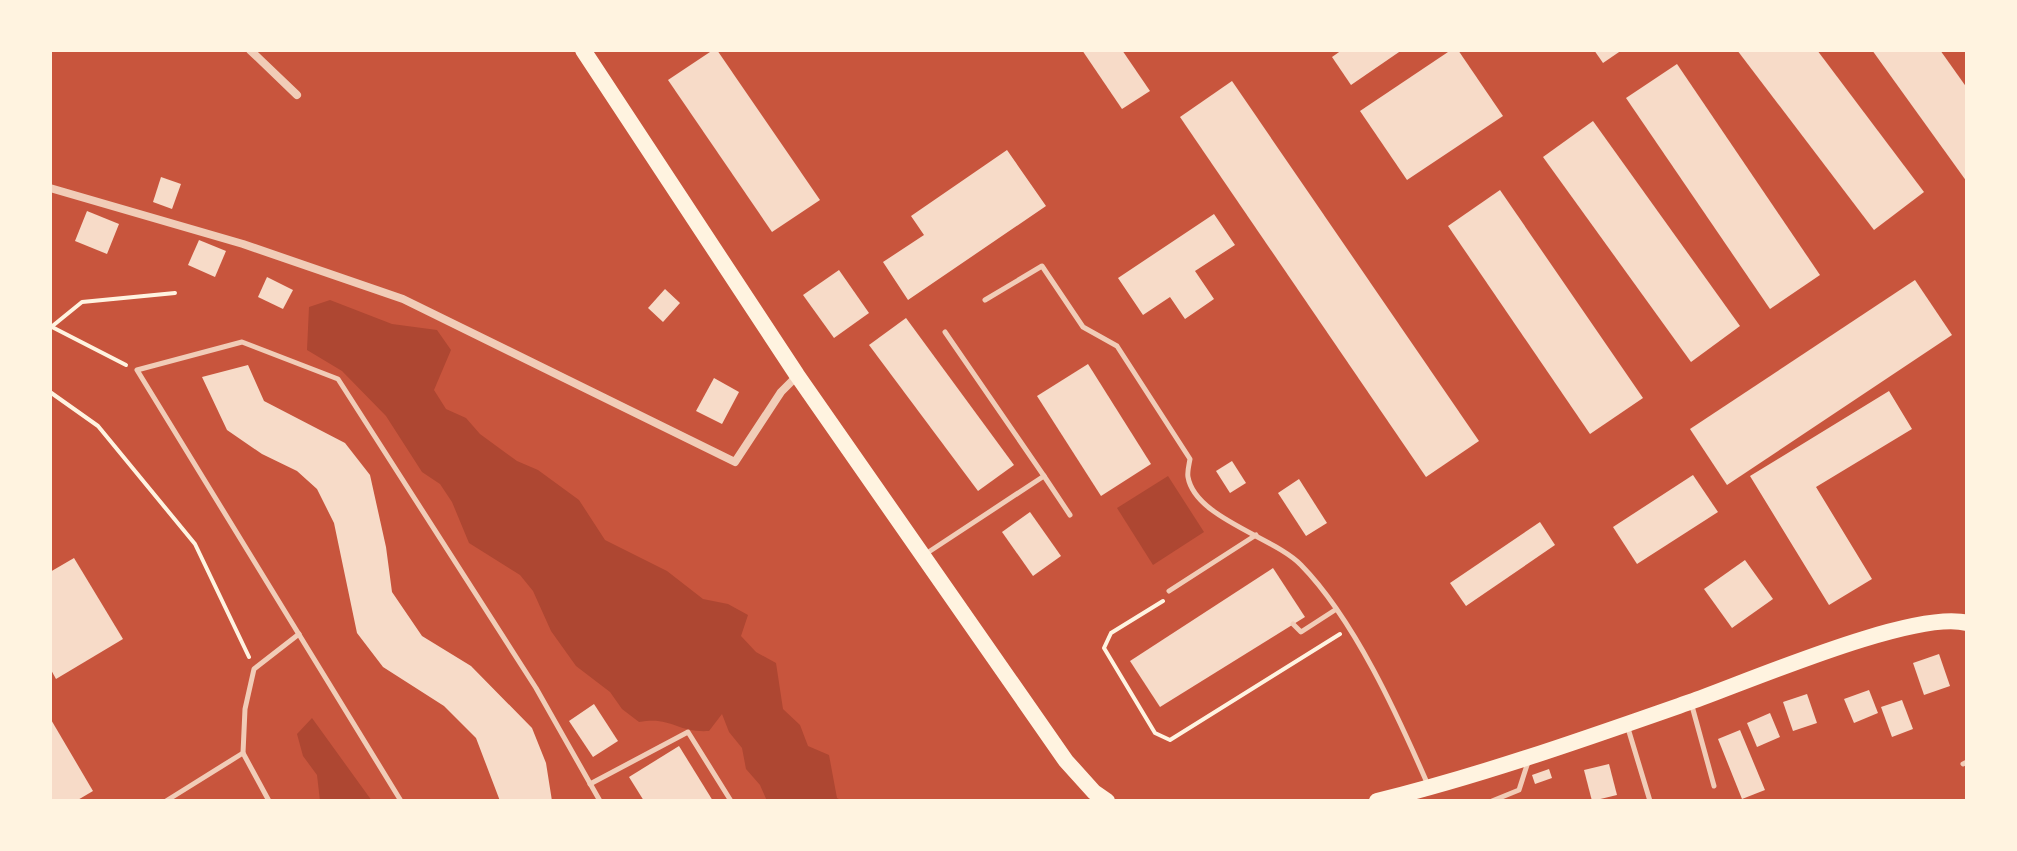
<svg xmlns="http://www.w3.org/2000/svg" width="2017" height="851" font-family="'PT Sans Narrow',sans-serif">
<rect width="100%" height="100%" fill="#c8553d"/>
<!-- green -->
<g fill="#ae4732">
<path d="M330,300L392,324L437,330L451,350L434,390L446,409L466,418L480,434L517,461L538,470L579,500L605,540L667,571L703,599L728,604L748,615L741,636L756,652L776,663L783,709L800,725L808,746L829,755L837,798L843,801H767L760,785L746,769L742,748L729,732L722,714L709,731C677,733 672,716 639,722L622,709L610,692L576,666L551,631L533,591L520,575L469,543L452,502L440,484L422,472L386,416L342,371L307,350L309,307Z"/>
<polygon points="1168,476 1204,532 1153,565 1117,508"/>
<polygon points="312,718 372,801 320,801 317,775 303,756 297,734"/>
</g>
<!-- building -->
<g fill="#f7dbc8">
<polygon points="713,50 717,50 820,200 772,232 668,80"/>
<polygon points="1082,50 1122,50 1150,91 1122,109"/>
<polygon points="1342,50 1402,50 1351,85 1332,57"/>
<polygon points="1451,50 1458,50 1503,116 1407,180 1360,111"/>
<polygon points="1594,50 1622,50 1603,63"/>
<polygon points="1737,50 1817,50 1924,192 1874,230"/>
<polygon points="1872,50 1940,50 1967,88 1967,182"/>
<polygon points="1677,64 1820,275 1770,309 1626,98"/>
<polygon points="1232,81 1479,441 1426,477 1180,117"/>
<polygon points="1593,121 1740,326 1691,362 1543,157"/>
<polygon points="1007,150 1046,206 908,300 883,262 924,235 911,216"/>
<polygon points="161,177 181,184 172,209 153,202"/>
<polygon points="1500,190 1643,398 1590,434 1448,226"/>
<polygon points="87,211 119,224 107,254 75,241"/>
<polygon points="1214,214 1235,245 1195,271 1214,299 1185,319 1170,297 1143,315 1118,278"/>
<polygon points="199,240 226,251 215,277 188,265"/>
<polygon points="839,270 869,313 834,338 803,295"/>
<polygon points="267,277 293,290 283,309 258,297"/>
<polygon points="1915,280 1952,335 1727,485 1690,429"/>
<polygon points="665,289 680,303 663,322 648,308"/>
<polygon points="906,318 1014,465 978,491 869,345"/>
<polygon points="1088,364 1151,464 1101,496 1037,396"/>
<polygon points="248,365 264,401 345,443 370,475 386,547 392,592 422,636 471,666 532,728 546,763 552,801 500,801 476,738 444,706 383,667 357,633 334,523 317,489 297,471 262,454 227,430 202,377"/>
<polygon points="714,378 739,392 722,424 696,411"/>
<polygon points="1889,391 1912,429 1816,487 1872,579 1829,605 1750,476"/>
<polygon points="1232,461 1246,483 1230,493 1216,471"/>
<polygon points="1693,475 1718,512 1637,564 1613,527"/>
<polygon points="1299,479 1327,523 1306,536 1278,493"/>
<polygon points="1030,512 1061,556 1033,576 1002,532"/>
<polygon points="1540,522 1555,545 1466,606 1450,583"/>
<polygon points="74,558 123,639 56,679 50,668 50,572"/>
<polygon points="1745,560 1773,599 1732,628 1704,589"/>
<polygon points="1273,568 1305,617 1160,707 1130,661"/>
<polygon points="1939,654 1950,686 1924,695 1913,663"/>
<polygon points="1869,690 1878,713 1854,723 1844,699"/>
<polygon points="1807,694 1817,723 1793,731 1783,702"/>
<polygon points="1902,700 1913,729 1892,737 1881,707"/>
<polygon points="594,704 618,741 593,757 569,721"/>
<polygon points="1770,713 1780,737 1757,747 1747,723"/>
<polygon points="50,718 93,791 76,801 50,801"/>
<polygon points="1740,730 1765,790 1742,799 1718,739"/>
<polygon points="679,746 713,801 644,801 629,777"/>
<polygon points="1609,764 1617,795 1592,801 1584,770"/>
<polygon points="1549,769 1552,778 1535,784 1532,775"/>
</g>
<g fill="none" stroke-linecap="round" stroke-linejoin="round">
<!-- path -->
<g stroke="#fff3e0" stroke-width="4">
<polyline points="52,327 126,365"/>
<polyline points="50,328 82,302 175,293"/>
<polyline points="50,392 98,426 195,544 249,657"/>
<polyline points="1163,601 1111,633 1104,648 1155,733 1170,740 1340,634"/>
</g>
<!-- service -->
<g stroke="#f1ccb7" stroke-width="5">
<path d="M985,300L1042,266L1083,327L1117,346L1190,459C1189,465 1187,472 1188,477C1195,518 1274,537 1301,565C1354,619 1398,716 1428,785"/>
<polyline points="945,332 1044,476"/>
<polyline points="924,555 1044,476 1070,515"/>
<polyline points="1169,591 1256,535"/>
<polyline points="1293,624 1301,632 1335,610"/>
<polyline points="1692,706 1714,786"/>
<polyline points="1627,725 1650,801"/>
<polyline points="243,753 245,709 254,669 299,634"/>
<polyline points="1963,764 1967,762"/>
<polyline points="590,784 688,732 731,801"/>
<polyline points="166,801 243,753 269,801"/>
<polyline points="401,801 137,370 242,342 338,379 536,688 600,801"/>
<polyline points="1492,801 1519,790 1528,762"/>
</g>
<!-- minor -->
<g stroke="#f1ccb7" stroke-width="8">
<polyline points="250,50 297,95"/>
<polyline points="50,188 243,244 403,299 735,462 781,392 797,376"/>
</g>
<!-- secondary -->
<g stroke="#fff3e0" stroke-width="16">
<polyline points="583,50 797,375 1066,761 1094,792 1107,801"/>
<path d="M1377,801C1483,775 1587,738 1690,702C1747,682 1915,609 1967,623"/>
</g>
</g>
<!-- border -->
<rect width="2017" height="851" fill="none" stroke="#fff3e0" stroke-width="104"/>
</svg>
